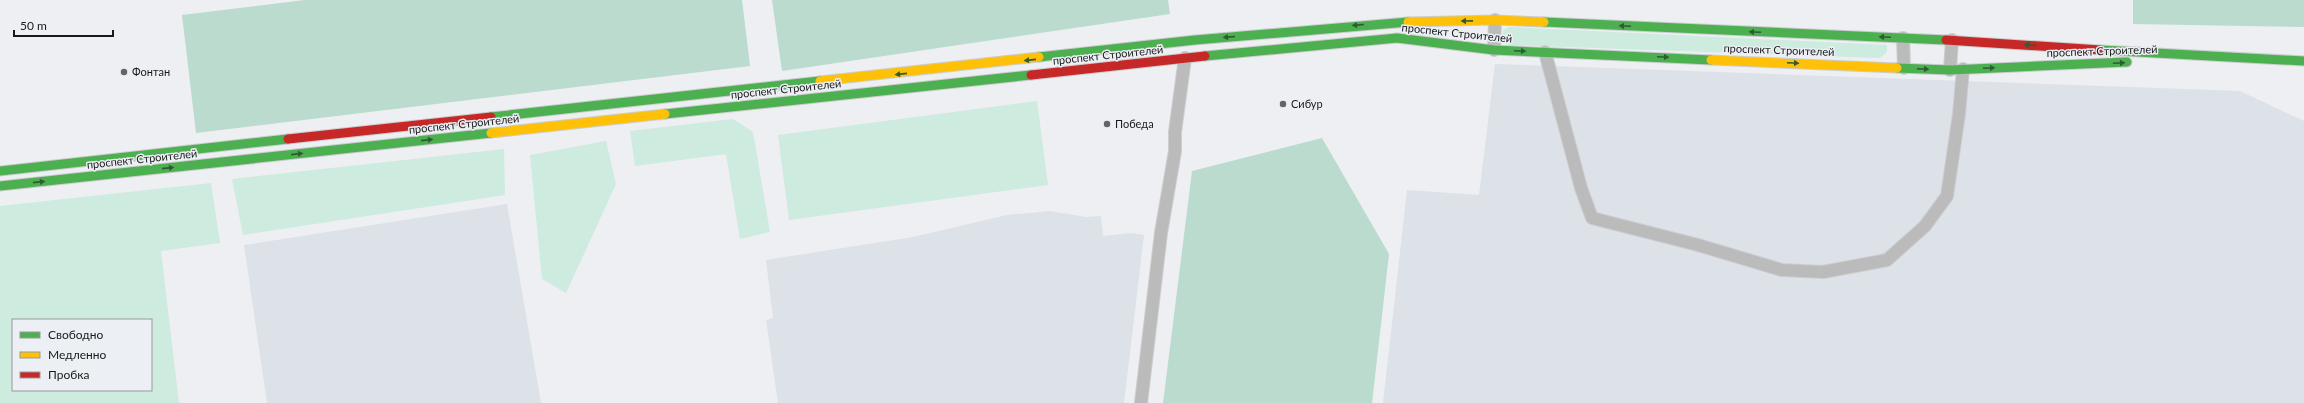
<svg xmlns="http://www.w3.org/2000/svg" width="2304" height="403" font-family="Lato,sans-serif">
<rect width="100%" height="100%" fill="#edeff2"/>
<!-- built -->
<g fill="#dce2e8">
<polygon points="1495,64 2240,91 2304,121 2304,403 1383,403 1407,190 1479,195"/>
<polygon points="507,204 541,403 267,403 244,245"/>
<polygon points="1050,211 1086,217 1101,216 1103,236 1131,233 1144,235 1124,403 778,403 766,320 773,318 766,260 913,237 1007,215"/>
</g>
<!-- green -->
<g fill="#cdebde" fill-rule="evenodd">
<polygon points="1509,27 1887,45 1887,52 1880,58 1509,45 1502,41 1503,30"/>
<polygon points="1037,101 1048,185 789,220 778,135"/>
<polygon points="733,119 753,132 770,232 740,239 726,154 635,166 630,131"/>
<polygon points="606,141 616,184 566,293 542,279 530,155"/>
<polygon points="504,149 505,195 243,235 232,179"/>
<path d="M211,183L220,243L161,251L179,403H0V206ZM13,320H151V390H13Z"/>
</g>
<!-- forest -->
<g fill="#badbcd">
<polygon points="305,0 742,0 750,66 196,133 182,15"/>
<polygon points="772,0 1168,0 1170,14 782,71"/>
<polygon points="2133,0 2304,0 2304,27 2133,24"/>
<polygon points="1322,138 1389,254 1372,403 1163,403 1192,171"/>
</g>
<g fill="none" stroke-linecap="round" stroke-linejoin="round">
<!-- street casing -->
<g stroke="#cccdcf" stroke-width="14">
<g id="street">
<polyline points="1903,38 1904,68"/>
<polyline points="1494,50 1495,20"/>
<polyline points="1545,52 1581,188 1592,218 1698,245 1782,270 1823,272 1887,260 1925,226 1947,196 1959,114 1963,69"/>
<polyline points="1950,70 1952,40"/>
<polyline points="1141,403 1161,233 1175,151 1175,132 1185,58"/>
</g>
</g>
<!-- fast casing -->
<g stroke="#cccdcf" stroke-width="11">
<g id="fast">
<polyline points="1544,22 1946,40"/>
<polyline points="2101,50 2304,61"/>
<polyline points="1205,56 1397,38 1494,50 1711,60"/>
<polyline points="1039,57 1195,40 1408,22"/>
<polyline points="1897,68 1950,70 2127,62"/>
<polyline points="665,114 1031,75"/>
<polyline points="491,117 820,81"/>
<polyline points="0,171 288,139"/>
<polyline points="0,186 491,133"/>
</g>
</g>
<!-- slow casing -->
<g stroke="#cccdcf" stroke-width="11">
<g id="slow">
<polyline points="1408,22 1495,20 1544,22"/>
<polyline points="1711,60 1897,68"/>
<polyline points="820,81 1039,57"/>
<polyline points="491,133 665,114"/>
</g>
</g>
<!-- jam casing -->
<g stroke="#cccdcf" stroke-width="11">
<g id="jam">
<polyline points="1946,40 2101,50"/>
<polyline points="1031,75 1205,56"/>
<polyline points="288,139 491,117"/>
</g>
</g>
<!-- street -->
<use href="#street" stroke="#bbb" stroke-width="12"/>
<!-- fast -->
<use href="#fast" stroke="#4caf50" stroke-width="9"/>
<!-- slow -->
<use href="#slow" stroke="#ffc107" stroke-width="9"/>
<!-- jam -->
<use href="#jam" stroke="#c62828" stroke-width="9"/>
</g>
<!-- one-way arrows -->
<defs><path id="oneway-solid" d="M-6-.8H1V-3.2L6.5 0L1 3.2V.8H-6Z"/></defs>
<g fill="#2f5c33">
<use href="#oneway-solid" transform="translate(1467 21) rotate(179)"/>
<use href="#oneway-solid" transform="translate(1358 25) rotate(175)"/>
<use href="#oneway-solid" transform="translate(1625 26) rotate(-178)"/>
<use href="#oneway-solid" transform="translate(1755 32) rotate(-178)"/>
<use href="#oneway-solid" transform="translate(1229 37) rotate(175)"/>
<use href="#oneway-solid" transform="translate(1885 37) rotate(-178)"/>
<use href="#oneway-solid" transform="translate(2030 45) rotate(-176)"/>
<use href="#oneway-solid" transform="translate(1520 51) rotate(3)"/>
<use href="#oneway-solid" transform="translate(1663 57) rotate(2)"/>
<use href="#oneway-solid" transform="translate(1030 60) rotate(174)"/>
<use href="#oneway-solid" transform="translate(1793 63) rotate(2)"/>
<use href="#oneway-solid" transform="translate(2119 63) rotate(-2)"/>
<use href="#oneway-solid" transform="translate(1989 68) rotate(-2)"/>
<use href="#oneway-solid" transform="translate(1923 69) rotate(3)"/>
<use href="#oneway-solid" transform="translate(901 74) rotate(174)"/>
<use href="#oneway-solid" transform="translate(427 140) rotate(-6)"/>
<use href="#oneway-solid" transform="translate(297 154) rotate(-6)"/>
<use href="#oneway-solid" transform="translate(168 168) rotate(-6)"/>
<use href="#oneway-solid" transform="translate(39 182) rotate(-6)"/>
</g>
<!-- markers -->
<g fill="#636466" stroke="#eceff3" stroke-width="1.5">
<circle cx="124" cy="72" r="4"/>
<circle cx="1283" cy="104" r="4"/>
<circle cx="1107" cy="124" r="4"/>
</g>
<g text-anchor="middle" stroke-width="3" stroke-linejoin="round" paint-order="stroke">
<!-- street labels -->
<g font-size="11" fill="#18191b" stroke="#eceff3">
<text transform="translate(1457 33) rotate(6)" y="4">проспект Строителей</text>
<text transform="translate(1779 50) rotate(2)" y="4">проспект Строителей</text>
<text transform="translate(2102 51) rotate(-2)" y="4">проспект Строителей</text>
<text transform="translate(1108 55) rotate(-6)" y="4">проспект Строителей</text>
<text transform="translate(786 89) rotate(-6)" y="4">проспект Строителей</text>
<text transform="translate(464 124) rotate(-6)" y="4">проспект Строителей</text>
<text transform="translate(142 159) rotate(-6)" y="4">проспект Строителей</text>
</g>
<!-- poi labels -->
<g font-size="11" fill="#18191b" stroke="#eceff3" text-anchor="start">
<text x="132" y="76">Фонтан</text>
<text x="1291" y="108">Сибур</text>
<text x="1115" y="128">Победа</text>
</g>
</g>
<!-- legend -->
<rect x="12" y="319" width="140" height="72" fill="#eceff3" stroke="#97999d"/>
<rect x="20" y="332" width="20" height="6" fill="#4caf50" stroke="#97999d"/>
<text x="48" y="339" font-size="12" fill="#18191b">Свободно</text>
<rect x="20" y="352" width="20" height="6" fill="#ffc107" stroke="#97999d"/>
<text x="48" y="359" font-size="12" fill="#18191b">Медленно</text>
<rect x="20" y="372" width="20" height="6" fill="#c62828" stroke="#97999d"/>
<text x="48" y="379" font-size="12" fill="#18191b">Пробка</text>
<!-- scale -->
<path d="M14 30v6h99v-6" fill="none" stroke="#18191b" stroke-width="2"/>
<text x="20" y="30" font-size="12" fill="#18191b" stroke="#eceff3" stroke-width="3" paint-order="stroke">50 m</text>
</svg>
